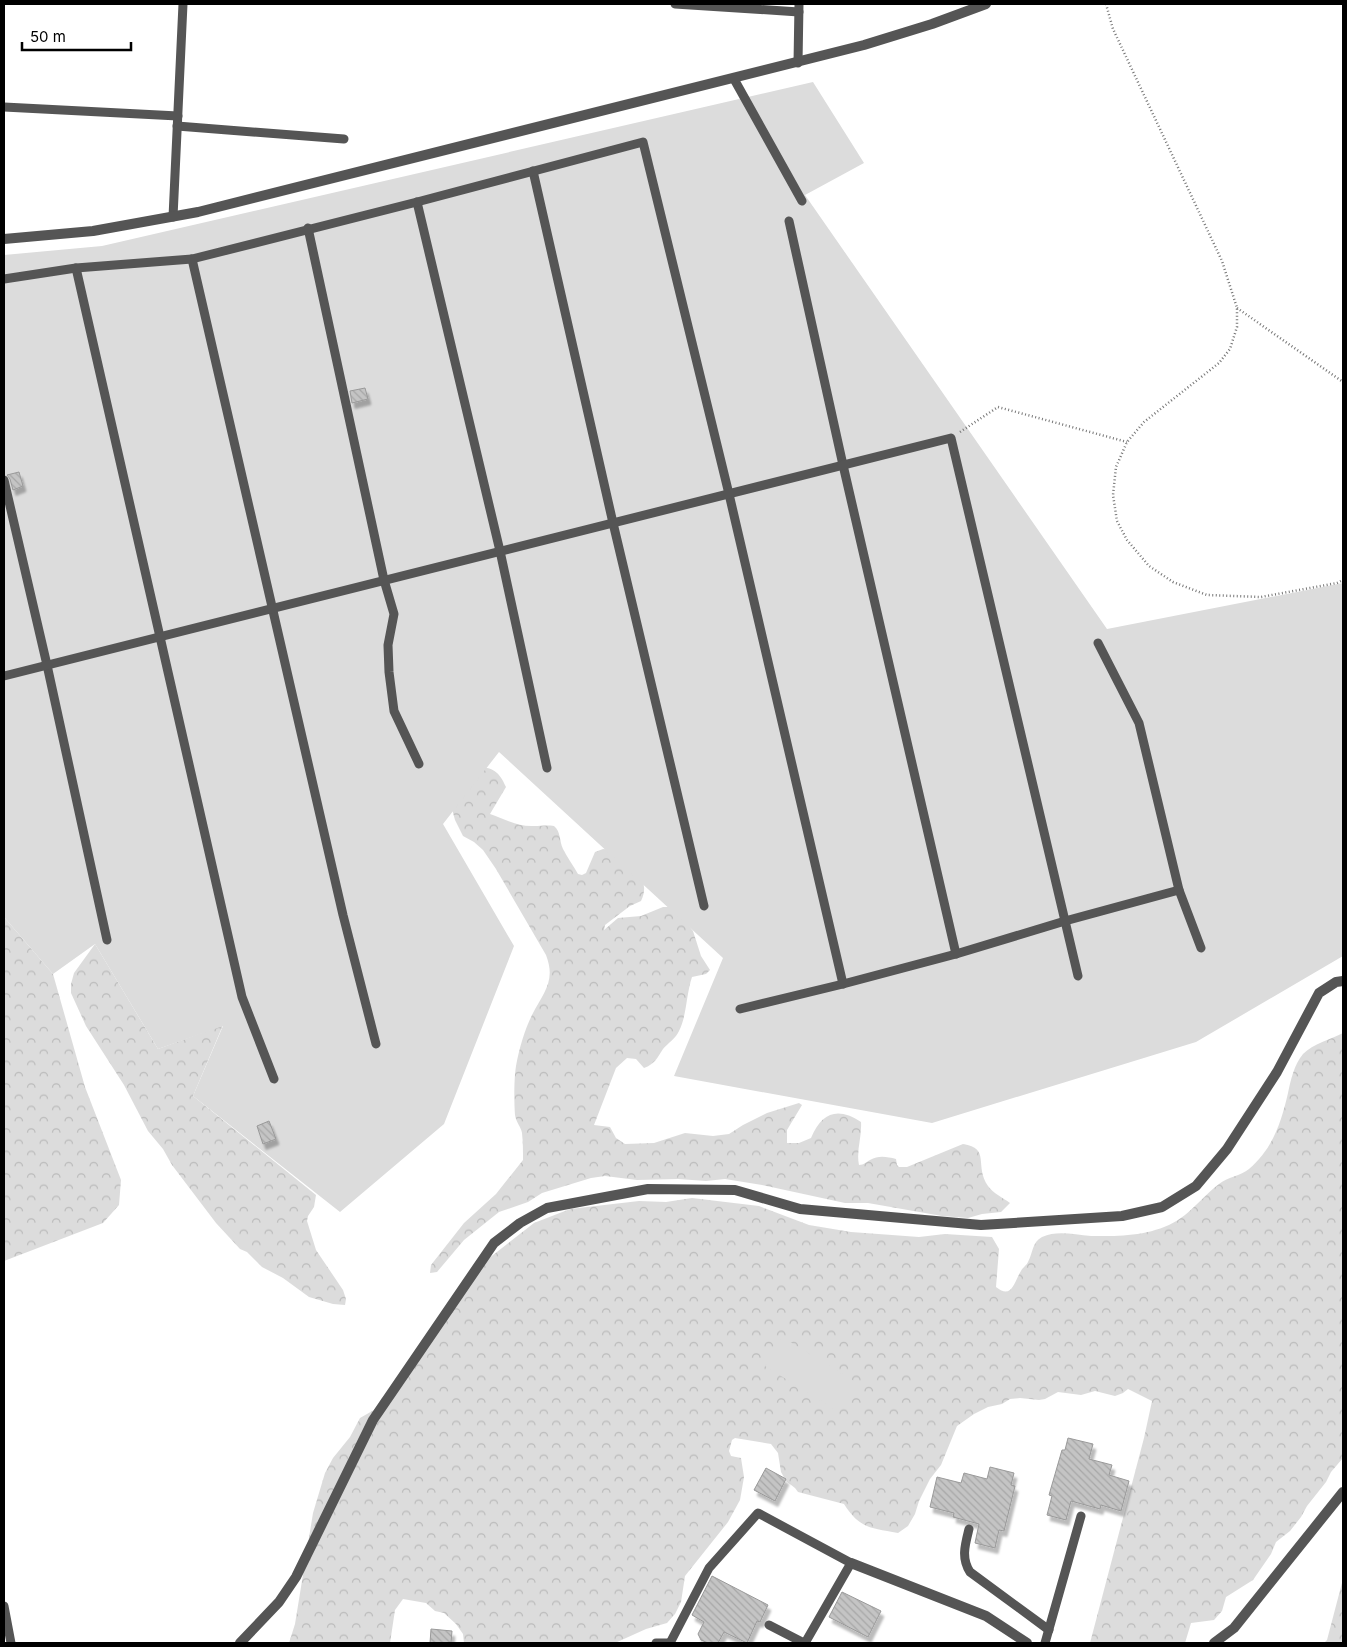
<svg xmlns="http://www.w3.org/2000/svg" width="1347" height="1647" font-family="Inter,sans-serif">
<defs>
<pattern id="forest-crowns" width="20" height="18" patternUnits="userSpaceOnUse" patternTransform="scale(1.25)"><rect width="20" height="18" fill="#dcdcdc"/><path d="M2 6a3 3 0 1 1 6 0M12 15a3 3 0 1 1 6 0" fill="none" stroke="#bbb"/></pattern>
<pattern id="building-back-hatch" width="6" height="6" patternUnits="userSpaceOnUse" patternTransform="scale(1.25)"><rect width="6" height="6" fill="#c4c4c4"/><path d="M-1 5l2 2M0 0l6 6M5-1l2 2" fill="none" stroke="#a7a7a7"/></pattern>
<filter id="shadow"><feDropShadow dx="3" dy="5.5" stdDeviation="1" flood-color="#0004"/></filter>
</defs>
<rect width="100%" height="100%" fill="#fff"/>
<!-- forest -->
<g fill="url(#forest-crowns)">
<path d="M477,766C493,768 499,771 506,787L490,814C504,819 519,827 534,826C541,826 547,825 554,826C561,832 559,840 563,849C567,857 573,865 578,874L582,875L586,873L595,852L603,849L623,851C635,867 651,881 641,901L630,906L605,925L604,930L618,918L641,916L663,907H674L693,931L701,956L710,970L706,974L692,977C686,995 687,1015 679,1031C676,1038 668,1043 663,1049C657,1058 655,1064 644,1068L636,1059L627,1058L616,1068L594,1125L610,1127L616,1138L625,1144L654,1143L685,1133L713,1136L729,1134L743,1125L767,1113L799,1103L802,1105L787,1130V1143H799L811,1138C822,1112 838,1107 861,1122C862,1137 856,1151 859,1165C864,1165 866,1162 870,1160C879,1155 887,1157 896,1159L897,1165L899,1167H907L963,1144C991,1148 974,1166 988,1186C993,1193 1003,1198 1010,1203L1001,1212L982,1214L968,1218L942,1216L868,1203H845L762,1185L725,1179L706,1181L678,1179L637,1180L605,1176L591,1178L542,1193L528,1202L499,1212L464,1240L437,1272L430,1273L431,1265L464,1223L496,1194L523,1160C523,1151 523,1142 522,1133C521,1127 516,1122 515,1115C514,1102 514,1079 516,1066C519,1049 525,1029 532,1015C544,992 556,981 546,955L496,869L483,850L474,842L463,836L455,820L452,809Z"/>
<polygon points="4,917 53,974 85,1087 121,1180 119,1205 103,1223 4,1261"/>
<polygon points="95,944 158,1049 223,1025 193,1096 316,1195 314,1207 308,1216 307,1221 316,1250 343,1290 346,1299 345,1305 333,1304 309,1297 283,1278 262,1267 247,1252 240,1249 216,1223 172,1165 163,1149 148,1131 124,1085 86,1026 71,993 71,984 74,973"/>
<path d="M1343,1033V1458L1331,1472L1326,1482L1307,1506L1301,1517L1290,1531L1276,1542L1271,1554L1253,1580L1226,1597L1222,1611L1214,1620L1191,1623L1185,1643H1090L1144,1438L1152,1401L1128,1389L1123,1393L1115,1396L1095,1391L1081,1395L1058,1392L1045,1399L1039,1400L1020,1398L1010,1399L1002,1404L988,1407L974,1414L957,1426L941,1465L930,1479L919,1501L915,1514L908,1526L898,1533C871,1528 860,1529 844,1504L798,1492L795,1488L786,1481L781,1472L778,1453L771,1444L735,1438L732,1440L729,1451L731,1456L741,1458L744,1477L740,1500L728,1522L685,1576L681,1602L675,1614L667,1623L646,1629L615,1643H464L463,1634L456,1624L444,1613L435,1611L426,1603L403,1599L395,1610L390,1643H289L295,1624L313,1513L325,1473L333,1458L350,1437L360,1418L374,1410L382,1398L402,1374L479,1266L534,1223L570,1209L639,1201L666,1202L692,1198L759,1206L809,1225L851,1232L919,1237L945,1234L992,1237L999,1249L996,1287C1012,1300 1014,1282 1021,1271C1022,1268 1026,1266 1028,1262C1033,1253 1032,1242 1042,1237C1058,1230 1074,1235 1091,1236C1098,1236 1106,1236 1114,1236C1139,1235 1165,1231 1185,1215C1197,1205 1207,1193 1219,1184C1227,1177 1241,1176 1249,1169C1273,1148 1281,1123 1288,1093C1291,1079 1294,1065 1303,1054C1313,1044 1331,1039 1343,1033Z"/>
<polygon points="1343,1579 1343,1643 1324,1643 1327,1640"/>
</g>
<!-- green -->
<g fill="#dcdcdc">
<polygon points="813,82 864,163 805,195 1107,629 1343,583 1343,956 1196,1042 932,1123 674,1076 723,958 499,752 443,824 514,946 444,1124 340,1212 193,1096 223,1026 158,1049 95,944 53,974 4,917 4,255 102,246"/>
<polygon points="782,1337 857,1383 839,1412 765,1366"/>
</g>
<!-- building -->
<g fill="url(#building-back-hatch)" stroke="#999" filter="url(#shadow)">
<polygon points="365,388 368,399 352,403 350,391"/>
<polygon points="19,472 23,486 13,490 10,479 7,475"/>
<polygon points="269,1121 276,1139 263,1144 257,1126"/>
<polygon points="1068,1438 1093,1444 1089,1459 1112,1465 1109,1475 1129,1481 1121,1511 1101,1505 1100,1509 1071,1501 1066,1520 1047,1515 1052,1496 1049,1495 1062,1450 1065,1450"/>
<polygon points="990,1467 1014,1473 1011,1485 1015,1486 1004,1531 999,1530 995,1548 975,1543 979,1524 953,1517 954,1513 930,1507 937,1477 961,1483 964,1473 987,1479"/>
<polygon points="766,1468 786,1479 775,1501 754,1490"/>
<polygon points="712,1576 768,1605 760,1622 757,1621 747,1643 724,1632 718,1643 708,1643 701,1640 698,1634 704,1622 692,1615"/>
<polygon points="842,1592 881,1611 868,1637 829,1617"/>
<polygon points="431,1629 452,1631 451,1643 430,1643"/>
</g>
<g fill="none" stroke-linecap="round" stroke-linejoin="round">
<!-- path -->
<g stroke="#777" stroke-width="2.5" stroke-dasharray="1 2.5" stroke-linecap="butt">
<polyline points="1106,4 1113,29 1222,261 1237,308 1237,327 1230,349 1219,363 1144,422 1127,442 1116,467 1113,495 1117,521 1127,540 1149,566 1173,582 1207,595 1261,597 1337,583 1343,580"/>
<polyline points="1237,308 1343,382"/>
<polyline points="960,432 998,407 1127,442"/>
</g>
<!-- service -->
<g stroke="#555" stroke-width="9">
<polyline points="675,4 799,12"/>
<polyline points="798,63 799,4"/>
<polyline points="734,79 802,201"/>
<polyline points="4,107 178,116"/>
<polyline points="177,126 344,139"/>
<polyline points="533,171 613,523 704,906"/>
<polyline points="417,202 500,551 547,768"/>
<polyline points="173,217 183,4"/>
<polyline points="789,221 843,465 956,954"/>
<polyline points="308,228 384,580 394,614 388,645 389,672 394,711 419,764"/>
<polyline points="192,259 343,915 376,1044"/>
<polyline points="76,268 242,997 274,1079"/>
<polyline points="4,279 76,268 192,259 417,202 643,142 729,494 843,984"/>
<polyline points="4,480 47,665 107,940"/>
<polyline points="1098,643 1139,723 1179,890 1201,948"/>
<polyline points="4,676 951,438 1078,976"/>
<polyline points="740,1009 843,984 956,954 1065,921 1179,890"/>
<path d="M969,1529C965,1545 961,1558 970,1572L1049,1630"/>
<polyline points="4,1606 11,1643"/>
<polyline points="769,1625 804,1643"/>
<polyline points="656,1643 668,1643"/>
<polyline points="670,1643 709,1568 758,1513 851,1563 805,1643"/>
<polyline points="1045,1643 1081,1516"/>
</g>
<!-- minor -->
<g stroke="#555" stroke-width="10">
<polyline points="851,1563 986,1616 1027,1643"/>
<polyline points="240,1643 279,1602 296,1577 373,1420 494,1243 520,1223 547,1208 648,1189 735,1190 800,1209 981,1225 1122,1216 1162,1207 1196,1186 1227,1149 1277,1072 1319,993 1336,982 1343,981"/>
<polyline points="1214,1643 1234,1628 1343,1492"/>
</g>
<!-- tertiary -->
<polyline stroke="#555" stroke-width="10" points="4,239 93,231 198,212 864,45 932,24 986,4"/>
</g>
<!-- border -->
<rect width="1347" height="1647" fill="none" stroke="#000000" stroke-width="10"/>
<!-- scale -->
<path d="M22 42v8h109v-8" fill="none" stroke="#000000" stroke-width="2.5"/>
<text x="30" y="42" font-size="15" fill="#000000" stroke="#ffffff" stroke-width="4" paint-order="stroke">50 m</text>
</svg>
